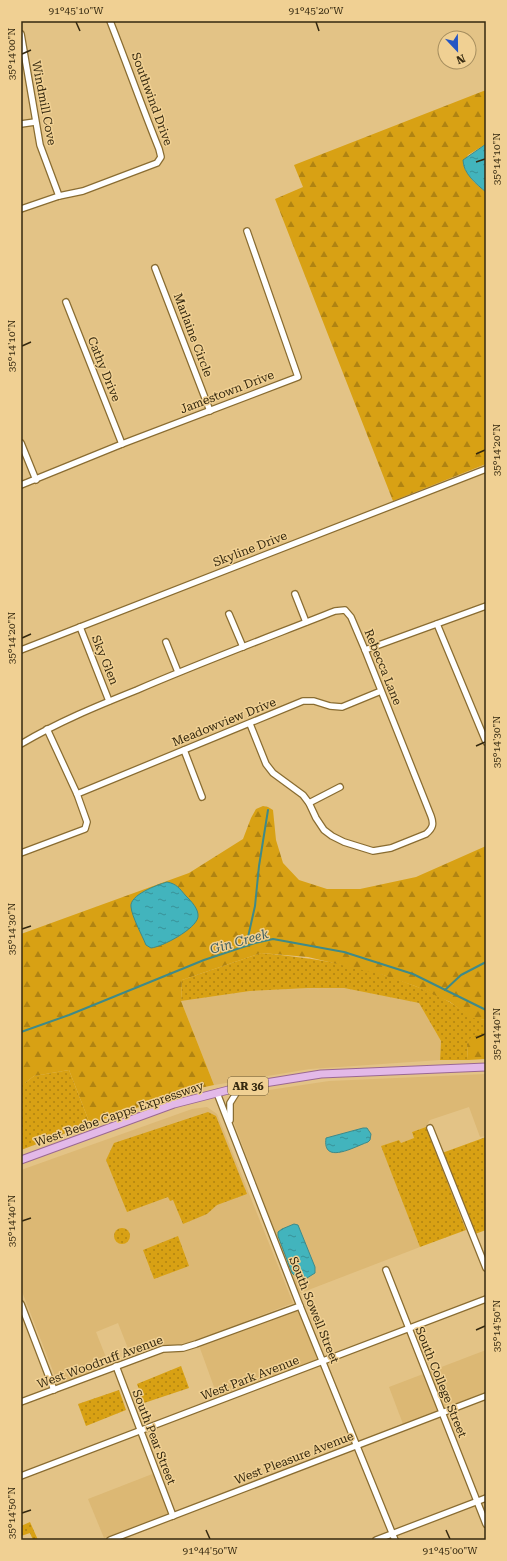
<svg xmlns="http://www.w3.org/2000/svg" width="507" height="1561" font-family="'Roboto Serif',serif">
<defs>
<pattern id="grass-dots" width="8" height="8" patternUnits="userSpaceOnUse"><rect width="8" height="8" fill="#d8a114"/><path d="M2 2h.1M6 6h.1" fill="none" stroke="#b08311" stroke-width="1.8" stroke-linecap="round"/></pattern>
<pattern id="forest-firs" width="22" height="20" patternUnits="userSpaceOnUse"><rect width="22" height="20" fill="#d8a114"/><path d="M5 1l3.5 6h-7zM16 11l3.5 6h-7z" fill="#b08311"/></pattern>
<pattern id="water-ripples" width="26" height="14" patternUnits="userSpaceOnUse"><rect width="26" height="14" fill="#42b4bd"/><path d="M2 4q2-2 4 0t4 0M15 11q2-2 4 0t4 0" fill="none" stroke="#389298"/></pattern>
</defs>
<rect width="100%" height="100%" fill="#e3c386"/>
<!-- built -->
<g fill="#dcb874">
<polygon points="308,988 344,988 419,1003 441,1041 440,1060 310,1069 214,1085 181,1001 250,991"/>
<polygon points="486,1074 486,1136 480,1137 469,1107 430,1120 426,1127 412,1132 414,1138 401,1143 399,1140 382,1146 420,1247 298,1294 233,1120 231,1111 234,1100 239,1095 242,1094 329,1081"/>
<polygon points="207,1107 217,1114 293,1303 244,1322 246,1329 299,1310 317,1359 218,1398 197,1340 188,1343 158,1346 131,1356 118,1323 96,1332 109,1365 58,1384 21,1289 21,1170 192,1109"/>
<polygon points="486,1350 486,1392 403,1424 389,1387"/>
<polygon points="160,1471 175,1511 104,1538 88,1499"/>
</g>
<!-- grass -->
<g fill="url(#grass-dots)">
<path d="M261,953C313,958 366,966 415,986C427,991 440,996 451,1003C466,1012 468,1017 486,1020V1035L472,1037L467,1044L468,1060H440L441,1041L419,1003L344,988H308L250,991L181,1001L182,980Z"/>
<polygon points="69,1070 90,1124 21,1150 21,1083 25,1083 34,1076"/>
<polygon points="208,1112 216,1116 247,1194 217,1205 207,1214 183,1224 173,1200 170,1201 168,1197 127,1212 106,1160 114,1143"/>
<polygon points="426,1127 466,1230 420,1247 381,1146 399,1140 401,1143 414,1138 412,1132"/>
<polygon points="486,1137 486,1230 475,1234 442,1153"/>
<circle cx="122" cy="1236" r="8"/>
<polygon points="178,1236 189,1266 154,1279 143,1250"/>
<polygon points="181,1366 189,1388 144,1403 137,1384"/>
<polygon points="119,1390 126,1410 86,1426 78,1404"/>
<polygon points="30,1522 38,1540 33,1540 30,1533 21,1536 21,1526"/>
</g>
<!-- forest -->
<g fill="url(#forest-firs)">
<path d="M486,90V144L468,155L463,164C467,176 476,185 486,192V464L393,501L275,199L303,187L294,165Z"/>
<polygon points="263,806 268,807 273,810 276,840 283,863 299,880 327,889 360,889 416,877 486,846 486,1020 472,1018 450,1002 415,986 383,975 308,957 261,953 182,980 181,1001 214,1085 186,1091 90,1124 69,1070 34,1076 25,1083 21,1083 21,934 189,873 243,839 251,818 256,809"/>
<polygon points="486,1035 486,1059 468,1060 467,1044 472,1036"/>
</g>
<!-- water -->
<g fill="url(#water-ripples)" stroke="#3e8a89">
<path d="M486,144V192C476,184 463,173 463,160Z"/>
<path d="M167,882C177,884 179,888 186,896C191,901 199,909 198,917C196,929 162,947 151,948L146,945C142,935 132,917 131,907C129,895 157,885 167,882Z"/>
<path d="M363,1128H367L371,1134L370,1140L368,1142C356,1146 322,1166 326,1138Z"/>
<polygon points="294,1224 298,1225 315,1267 315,1273 307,1278 298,1279 292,1273 278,1236 278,1232 282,1229"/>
</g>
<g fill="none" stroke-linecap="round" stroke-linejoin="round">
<!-- stream -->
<g stroke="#3e8a89" stroke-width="2">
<polyline points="246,946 255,906 259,866 268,810"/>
<polyline points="445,990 461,975 486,962"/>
<polyline points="21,1032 69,1015 204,960 255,943 273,939 344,952 413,974 486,1010"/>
</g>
<!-- minor casing -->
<g stroke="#896c31" stroke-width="8">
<g id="minor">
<polyline points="21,34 40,145 59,196"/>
<polyline points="21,124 35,122"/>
<path d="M21,209L59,196L83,191L157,163L161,157L159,149C142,107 127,64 110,21"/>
<polyline points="155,268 210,411"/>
<polyline points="66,302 122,444"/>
<polyline points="21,443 36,480"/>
<polyline points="21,485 122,444 298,377 247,231"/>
<polyline points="295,594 306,622"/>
<polyline points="229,614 243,647"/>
<polyline points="437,624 486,742"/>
<polyline points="80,627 109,701"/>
<polyline points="166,642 178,672"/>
<polyline points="21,650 486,469"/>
<polyline points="365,650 486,606"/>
<path d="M21,744C58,722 97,706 137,690C202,662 269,637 335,611L345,610L351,617L365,650L431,816C434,824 433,828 426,834L391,848L373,851L344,842L332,836L324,830L316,818L309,803L303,795L273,773L266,764L250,724"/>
<polyline points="184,750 202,797"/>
<polyline points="77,794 303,701 314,701 330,706 342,707 381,691"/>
<polyline points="309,803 340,787"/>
<polyline points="21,853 85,829 87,822 77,794 47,729"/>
<polyline points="217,1093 300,1306 395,1540"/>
<polyline points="230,1120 230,1103 240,1087"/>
<polyline points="430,1128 486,1268"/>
<polyline points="386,1270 486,1524"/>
<polyline points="21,1304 54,1390"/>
<polyline points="116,1366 173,1516"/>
<polyline points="21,1402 163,1349 183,1348 196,1344 300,1306"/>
<polyline points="21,1476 486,1299"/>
<polyline points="110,1540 486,1396"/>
<polyline points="376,1540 486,1498"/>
</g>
</g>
<!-- major casing -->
<g stroke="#9a6892" stroke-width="9">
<polyline id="major" points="21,1160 174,1104 240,1087 321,1074 486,1067"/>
</g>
<!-- minor -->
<use href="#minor" stroke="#fff" stroke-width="5.5"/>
<!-- major -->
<use href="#major" stroke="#e3b9e8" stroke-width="7"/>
</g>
<!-- ticks -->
<path fill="none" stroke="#34280f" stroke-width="1.5" d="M76,22L80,31M316,22L319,31M22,54L31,50M476,162L485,159M22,346L31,342M476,454L485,450M22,638L31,634M476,746L485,742M22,929L31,926M476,1038L485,1034M22,1221L31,1218M476,1330L485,1326M22,1513L31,1510M206,1530L210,1539M446,1530L450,1539"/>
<g text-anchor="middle" stroke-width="3" stroke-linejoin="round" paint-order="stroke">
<!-- shield labels -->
<rect fill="#f0d093" stroke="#6c5a37" stroke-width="1" x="228" y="1077" width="40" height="18" rx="3"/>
<g font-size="11" font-weight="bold" fill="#34280f">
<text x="248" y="1090">AR 36</text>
</g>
<!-- street labels -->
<g font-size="12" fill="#34280f" stroke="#f0d093">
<text transform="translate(152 99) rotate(70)" y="4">Southwind Drive</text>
<text transform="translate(44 103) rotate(79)" y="4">Windmill Cove</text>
<text transform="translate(193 335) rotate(69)" y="4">Marlaine Circle</text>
<text transform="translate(104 369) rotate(68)" y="4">Cathy Drive</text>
<text transform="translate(227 392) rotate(-21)" y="4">Jamestown Drive</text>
<text transform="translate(250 549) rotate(-21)" y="4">Skyline Drive</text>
<text transform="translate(105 660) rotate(68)" y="4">Sky Glen</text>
<text transform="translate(383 667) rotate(68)" y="4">Rebecca Lane</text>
<text transform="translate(224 722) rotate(-22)" y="4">Meadowview Drive</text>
<text transform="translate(119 1114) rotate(-19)" y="4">West Beebe Capps Expressway</text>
<text transform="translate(314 1310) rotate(68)" y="4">South Sowell Street</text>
<text transform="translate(100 1362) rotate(-20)" y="4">West Woodruff Avenue</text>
<text transform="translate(250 1378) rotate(-21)" y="4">West Park Avenue</text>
<text transform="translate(441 1382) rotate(68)" y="4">South College Street</text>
<text transform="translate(154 1437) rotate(69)" y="4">South Pear Street</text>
<text transform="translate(294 1458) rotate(-21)" y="4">West Pleasure Avenue</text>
</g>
<!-- water labels -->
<g font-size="13" font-style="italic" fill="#3c5e61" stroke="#f0d093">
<text transform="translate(239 941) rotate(-16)" y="5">Gin Creek</text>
</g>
</g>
<!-- border -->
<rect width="507" height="1561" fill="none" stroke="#f0d093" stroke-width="44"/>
<!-- north arrow -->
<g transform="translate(457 50) rotate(158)"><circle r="19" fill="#f0d093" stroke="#a58d5e"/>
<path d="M0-3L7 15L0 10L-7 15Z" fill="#2455c3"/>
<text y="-6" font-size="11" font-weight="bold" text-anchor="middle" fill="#34280f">N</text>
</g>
<rect x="22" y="22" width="463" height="1517" fill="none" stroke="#34280f" stroke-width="1.5"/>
<g font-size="10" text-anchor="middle" fill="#34280f">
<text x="76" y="14">91°45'10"W</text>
<text x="316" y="14">91°45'20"W</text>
<text transform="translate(11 54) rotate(-90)" y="4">35°14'00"N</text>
<text transform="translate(496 159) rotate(-90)" y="4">35°14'10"N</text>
<text transform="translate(11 346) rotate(-90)" y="4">35°14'10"N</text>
<text transform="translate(496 450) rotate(-90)" y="4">35°14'20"N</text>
<text transform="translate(11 638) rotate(-90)" y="4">35°14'20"N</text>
<text transform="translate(496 742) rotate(-90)" y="4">35°14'30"N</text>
<text transform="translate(11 929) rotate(-90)" y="4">35°14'30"N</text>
<text transform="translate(496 1034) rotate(-90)" y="4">35°14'40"N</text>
<text transform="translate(11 1221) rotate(-90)" y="4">35°14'40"N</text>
<text transform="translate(496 1326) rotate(-90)" y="4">35°14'50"N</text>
<text transform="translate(11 1513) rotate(-90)" y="4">35°14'50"N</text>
<text x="210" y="1554">91°44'50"W</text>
<text x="450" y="1554">91°45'00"W</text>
</g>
</svg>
